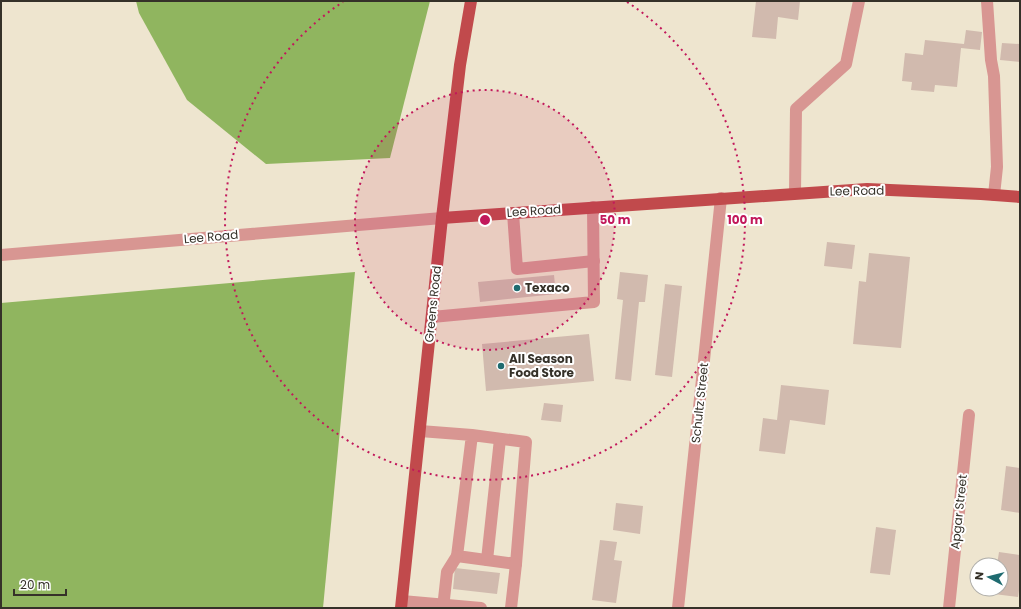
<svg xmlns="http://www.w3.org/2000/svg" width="1021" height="609" font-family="Poppins,sans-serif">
<rect width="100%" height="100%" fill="#eee5cf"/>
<!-- forest -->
<g fill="#90b55f">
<polygon points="136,1 430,1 390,158 266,164 187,100 139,13"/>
<polygon points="355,272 323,608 1,608 1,303"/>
</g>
<!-- building -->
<g fill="#d1baae">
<polygon points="756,1 800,1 798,20 778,17 776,39 752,37"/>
<polygon points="966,30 982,32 980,50 961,48 957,87 935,85 934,92 911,90 912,82 902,81 905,53 923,55 925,40 964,44"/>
<polygon points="1002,43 1020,44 1020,62 1000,60"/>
<polygon points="827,242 855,245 852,269 824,266"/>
<polygon points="869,253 910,257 901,348 853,344 859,281 866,282"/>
<polygon points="620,272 648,275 645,302 639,302 631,381 615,379 623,300 617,299"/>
<polygon points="554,275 556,294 480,302 478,282"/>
<polygon points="665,284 682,286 672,377 655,375"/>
<polygon points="589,334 594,381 486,391 482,344"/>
<polygon points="781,385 829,390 825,425 790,420 785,454 759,451 763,418 777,420"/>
<polygon points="544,403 563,405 561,422 541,420"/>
<polygon points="1006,466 1020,468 1020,513 1001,510"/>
<polygon points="616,503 643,506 640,534 613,530"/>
<polygon points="876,527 896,530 890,575 870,573"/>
<polygon points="600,540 617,542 614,560 622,561 616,603 592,600"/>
<polygon points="999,552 1020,555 1020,584 1018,597 994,594 994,589 1001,589 1001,565 997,565"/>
<polygon points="455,568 500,573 497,594 453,589"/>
</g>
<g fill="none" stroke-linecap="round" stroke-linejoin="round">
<!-- minor -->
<g stroke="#d89692" stroke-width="12">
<polyline points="987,1 991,60 994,76 997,167 994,195"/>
<polyline points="795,193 796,109 846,64 859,1"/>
<polyline points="513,213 517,269 594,261"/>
<polyline points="1,255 442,218"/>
<polyline points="432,317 594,302 593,207"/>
<polyline points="420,431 472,435 457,556 516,564 526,442 472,435"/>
<polyline points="487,560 500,439"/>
<polyline points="402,601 481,608"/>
<polyline points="443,608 447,572 457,556"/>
<polyline points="511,608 516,564"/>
<polyline points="678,608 721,198"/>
<polyline points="949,608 969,415"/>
</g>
<!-- major -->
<g stroke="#c14a4c" stroke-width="12">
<polyline points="442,218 867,189 981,194 1020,197"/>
<polyline points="401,608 442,218 460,65 471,1"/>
</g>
</g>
<!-- distance rings -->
<circle cx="485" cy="220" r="130" fill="#c2185b" fill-opacity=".12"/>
<g fill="none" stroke="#c2185b" stroke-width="2" stroke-dasharray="2 4">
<circle cx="485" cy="220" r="130"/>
<path d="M627 2A260 260 0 1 1 343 2"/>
</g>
<!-- markers -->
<g fill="#1f6b70" stroke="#fff" stroke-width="1.5">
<circle cx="517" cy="288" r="4"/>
<circle cx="501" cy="366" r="4"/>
</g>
<g text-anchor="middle" stroke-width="4" stroke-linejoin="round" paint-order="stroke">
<!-- street labels -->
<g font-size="12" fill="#353129" stroke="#fff">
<text transform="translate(857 191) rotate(-1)" y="4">Lee Road</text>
<text transform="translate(534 211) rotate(-4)" y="4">Lee Road</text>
<text transform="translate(211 237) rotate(-5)" y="4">Lee Road</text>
<text transform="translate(433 304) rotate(-84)" y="4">Greens Road</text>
<text transform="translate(700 403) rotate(-84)" y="4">Schultz Street</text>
<text transform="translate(959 512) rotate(-84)" y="4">Apgar Street</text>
</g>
<!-- poi labels -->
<g font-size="12" font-weight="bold" fill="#353129" stroke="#fff" text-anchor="start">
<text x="525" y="292">Texaco</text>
<text x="509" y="363">All Season<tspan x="509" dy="14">Food Store</tspan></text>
</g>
</g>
<circle cx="485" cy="220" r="6" fill="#c2185b" stroke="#fff" stroke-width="2"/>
<g font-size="12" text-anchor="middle" font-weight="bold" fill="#c2185b" stroke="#fff" stroke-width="4" stroke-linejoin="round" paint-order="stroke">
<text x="615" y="224">50 m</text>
<text x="745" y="224">100 m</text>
</g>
<!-- border -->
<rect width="1021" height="609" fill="none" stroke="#353129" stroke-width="4"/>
<!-- north arrow -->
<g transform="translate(989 577) rotate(277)"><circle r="19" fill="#ffffff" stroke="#aeada9"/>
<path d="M0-3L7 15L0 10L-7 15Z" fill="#1f6b70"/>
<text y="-6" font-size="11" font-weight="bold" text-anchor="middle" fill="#353129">N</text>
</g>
<!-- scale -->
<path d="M14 589v6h52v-6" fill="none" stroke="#353129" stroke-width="2"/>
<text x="20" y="589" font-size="12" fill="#353129" stroke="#ffffff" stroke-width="3" paint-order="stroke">20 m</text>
</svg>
